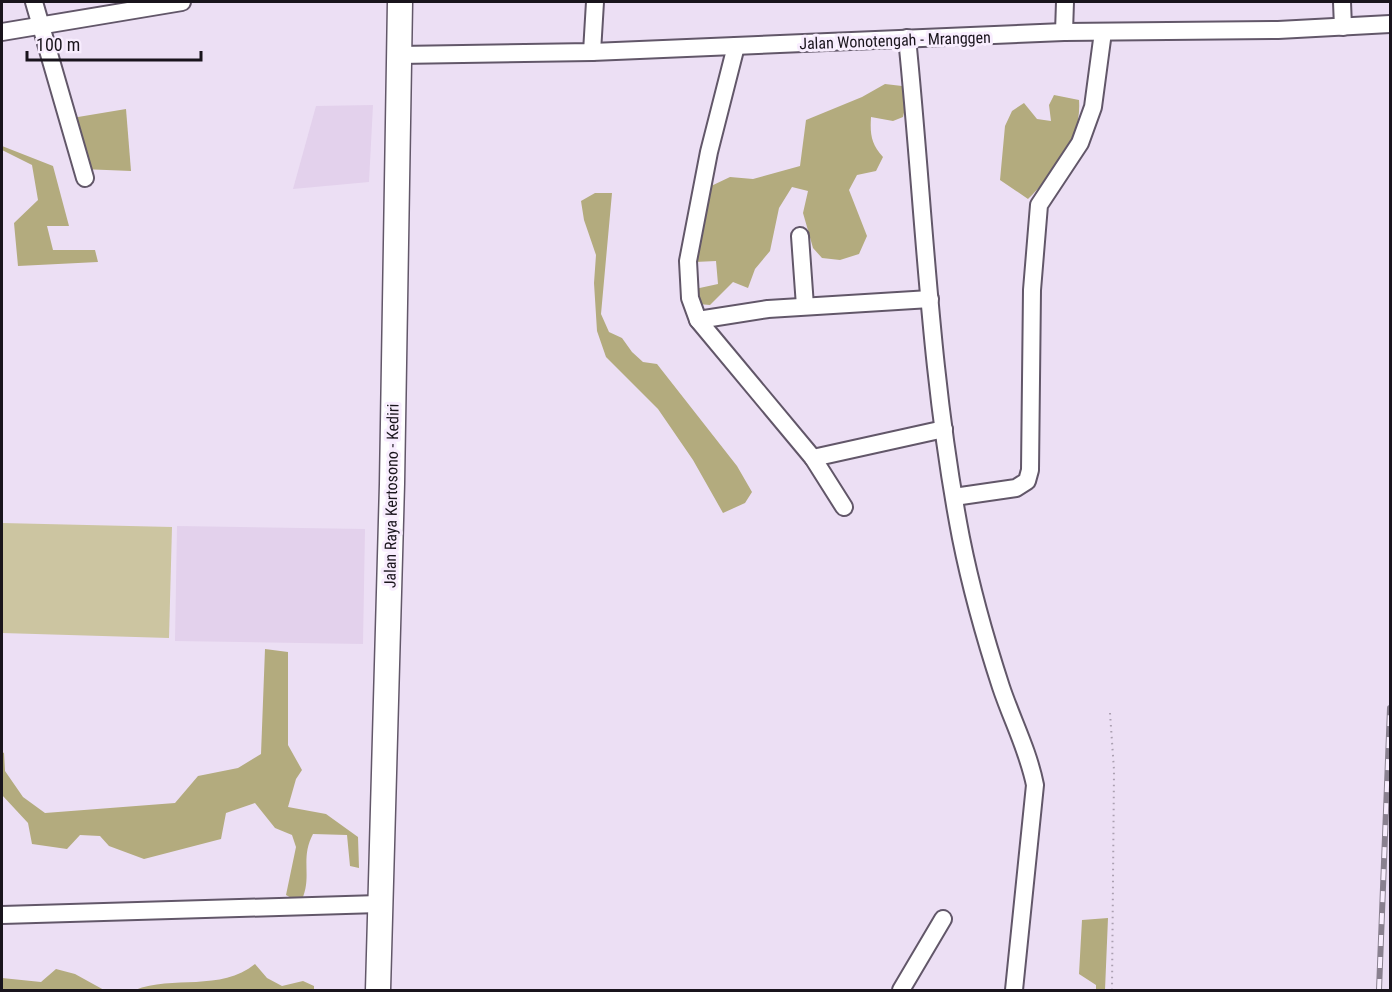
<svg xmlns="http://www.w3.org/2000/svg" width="1392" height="992" font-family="'Roboto Condensed',sans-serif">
<rect width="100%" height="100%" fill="#ecdff4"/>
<!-- built -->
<g fill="#e3d1ec">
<polygon points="373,105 369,182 293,189 316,106"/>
<polygon points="177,526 365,529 363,644 175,641"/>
</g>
<!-- green -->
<polygon fill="#ccc5a1" points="2,523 172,527 169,638 2,633"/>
<!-- forest -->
<g fill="#b3ab7e">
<path d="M885,84L902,86L907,99L903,117L893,121L871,117C870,134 871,144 883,157L876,171L857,175L849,190L867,236L859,254L840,260L822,258L813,248L803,213L808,191L792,187L779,208L770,251L755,269L748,288L733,282L710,305L698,304L695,289L718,284L716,261L695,262L709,187L730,177L753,179L800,166L806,120L862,97Z"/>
<path d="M1054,95L1079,100C1082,140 1054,173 1028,199L1000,180L1005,126L1012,111L1024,103L1037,119L1051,121L1049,105Z"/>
<polygon points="126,109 131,171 82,169 66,119"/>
<polygon points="2,146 53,166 69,226 47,226 53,250 95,250 98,262 18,266 14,223 38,200 32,165 2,150"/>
<polygon points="595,193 612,193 601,314 609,332 622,338 632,352 643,362 657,364 737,466 752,492 745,503 723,513 693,460 658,409 606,357 597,331 594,283 596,255 584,220 581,201"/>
<path d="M265,649L288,652V745L302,770L296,779L288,807L326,814L358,837L359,868L350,866L347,835L313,834C299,860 314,878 300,903L286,895L296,847L292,835L275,828L255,803L226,813L221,839L144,859L109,846L100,836L80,835L67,849L32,844L28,823L2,795V752L4,753L5,771L23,797L45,813L175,803L198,776L238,768L261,754Z"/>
<polygon points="1108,918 1105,990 1096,990 1096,985 1079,974 1082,920"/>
<path d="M255,964L267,978L282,986L303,981L314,986V990H135C172,975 221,992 255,964Z"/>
<polygon points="56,969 75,974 104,990 2,990 2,978 41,982"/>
</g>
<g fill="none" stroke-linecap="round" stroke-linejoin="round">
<!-- minor casing -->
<g stroke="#625769" stroke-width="20">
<g id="minor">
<polyline points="34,2 85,178"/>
<polyline points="1342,2 1343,27"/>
<polyline points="2,32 182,2"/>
<polyline points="1064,32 1065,2"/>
<path d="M907,38C924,204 929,373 961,538C971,588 985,638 1001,687C1012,720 1028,750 1035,785L1014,990"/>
<polyline points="736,46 709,152 688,261 690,298 698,320 813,458 944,429"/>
<polyline points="592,52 595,2"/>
<polyline points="399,55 592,52 1064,32 1278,30 1390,24"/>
<polyline points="800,236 805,306"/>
<polyline points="698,320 768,309 930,299"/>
<polyline points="813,458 844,507"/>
<polyline points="954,497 1016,488 1027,481 1030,470 1032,290 1039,205 1080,143 1093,107 1103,32"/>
<polyline points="2,915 379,904"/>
<polyline points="901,990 943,919"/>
</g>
</g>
<!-- highway casing -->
<g stroke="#625769" stroke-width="27">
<polyline id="highway" points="378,990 392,484 400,2"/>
</g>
<!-- path -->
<polyline stroke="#aba0b1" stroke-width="2" stroke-dasharray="1.5 4.5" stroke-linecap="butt" points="1110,713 1114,770 1112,990"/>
<!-- minor -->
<use href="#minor" stroke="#fff" stroke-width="16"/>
<!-- highway -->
<use href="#highway" stroke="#fff" stroke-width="24"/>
<!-- rail casing -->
<g stroke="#89808f" stroke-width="6">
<polyline id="rail" points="1379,990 1390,708"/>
</g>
<!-- rail -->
<use href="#rail" stroke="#f8edfe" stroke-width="4" stroke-dasharray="11" stroke-linecap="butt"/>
</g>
<g text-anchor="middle" stroke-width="6" stroke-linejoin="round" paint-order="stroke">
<!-- street labels -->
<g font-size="16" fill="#19141c" stroke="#f8edfe">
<text transform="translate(895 40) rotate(-2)" y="6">Jalan Wonotengah - Mranggen</text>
<text transform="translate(391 496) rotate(-89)" y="6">Jalan Raya Kertosono - Kediri</text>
</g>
</g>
<!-- border -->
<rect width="1392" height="992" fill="none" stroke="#19141c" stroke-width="6"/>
<!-- scale -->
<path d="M27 51v9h174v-9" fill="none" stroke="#19141c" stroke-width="3"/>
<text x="36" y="51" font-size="18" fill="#19141c" stroke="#f8edfe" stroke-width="4.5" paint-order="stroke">100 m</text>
</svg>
